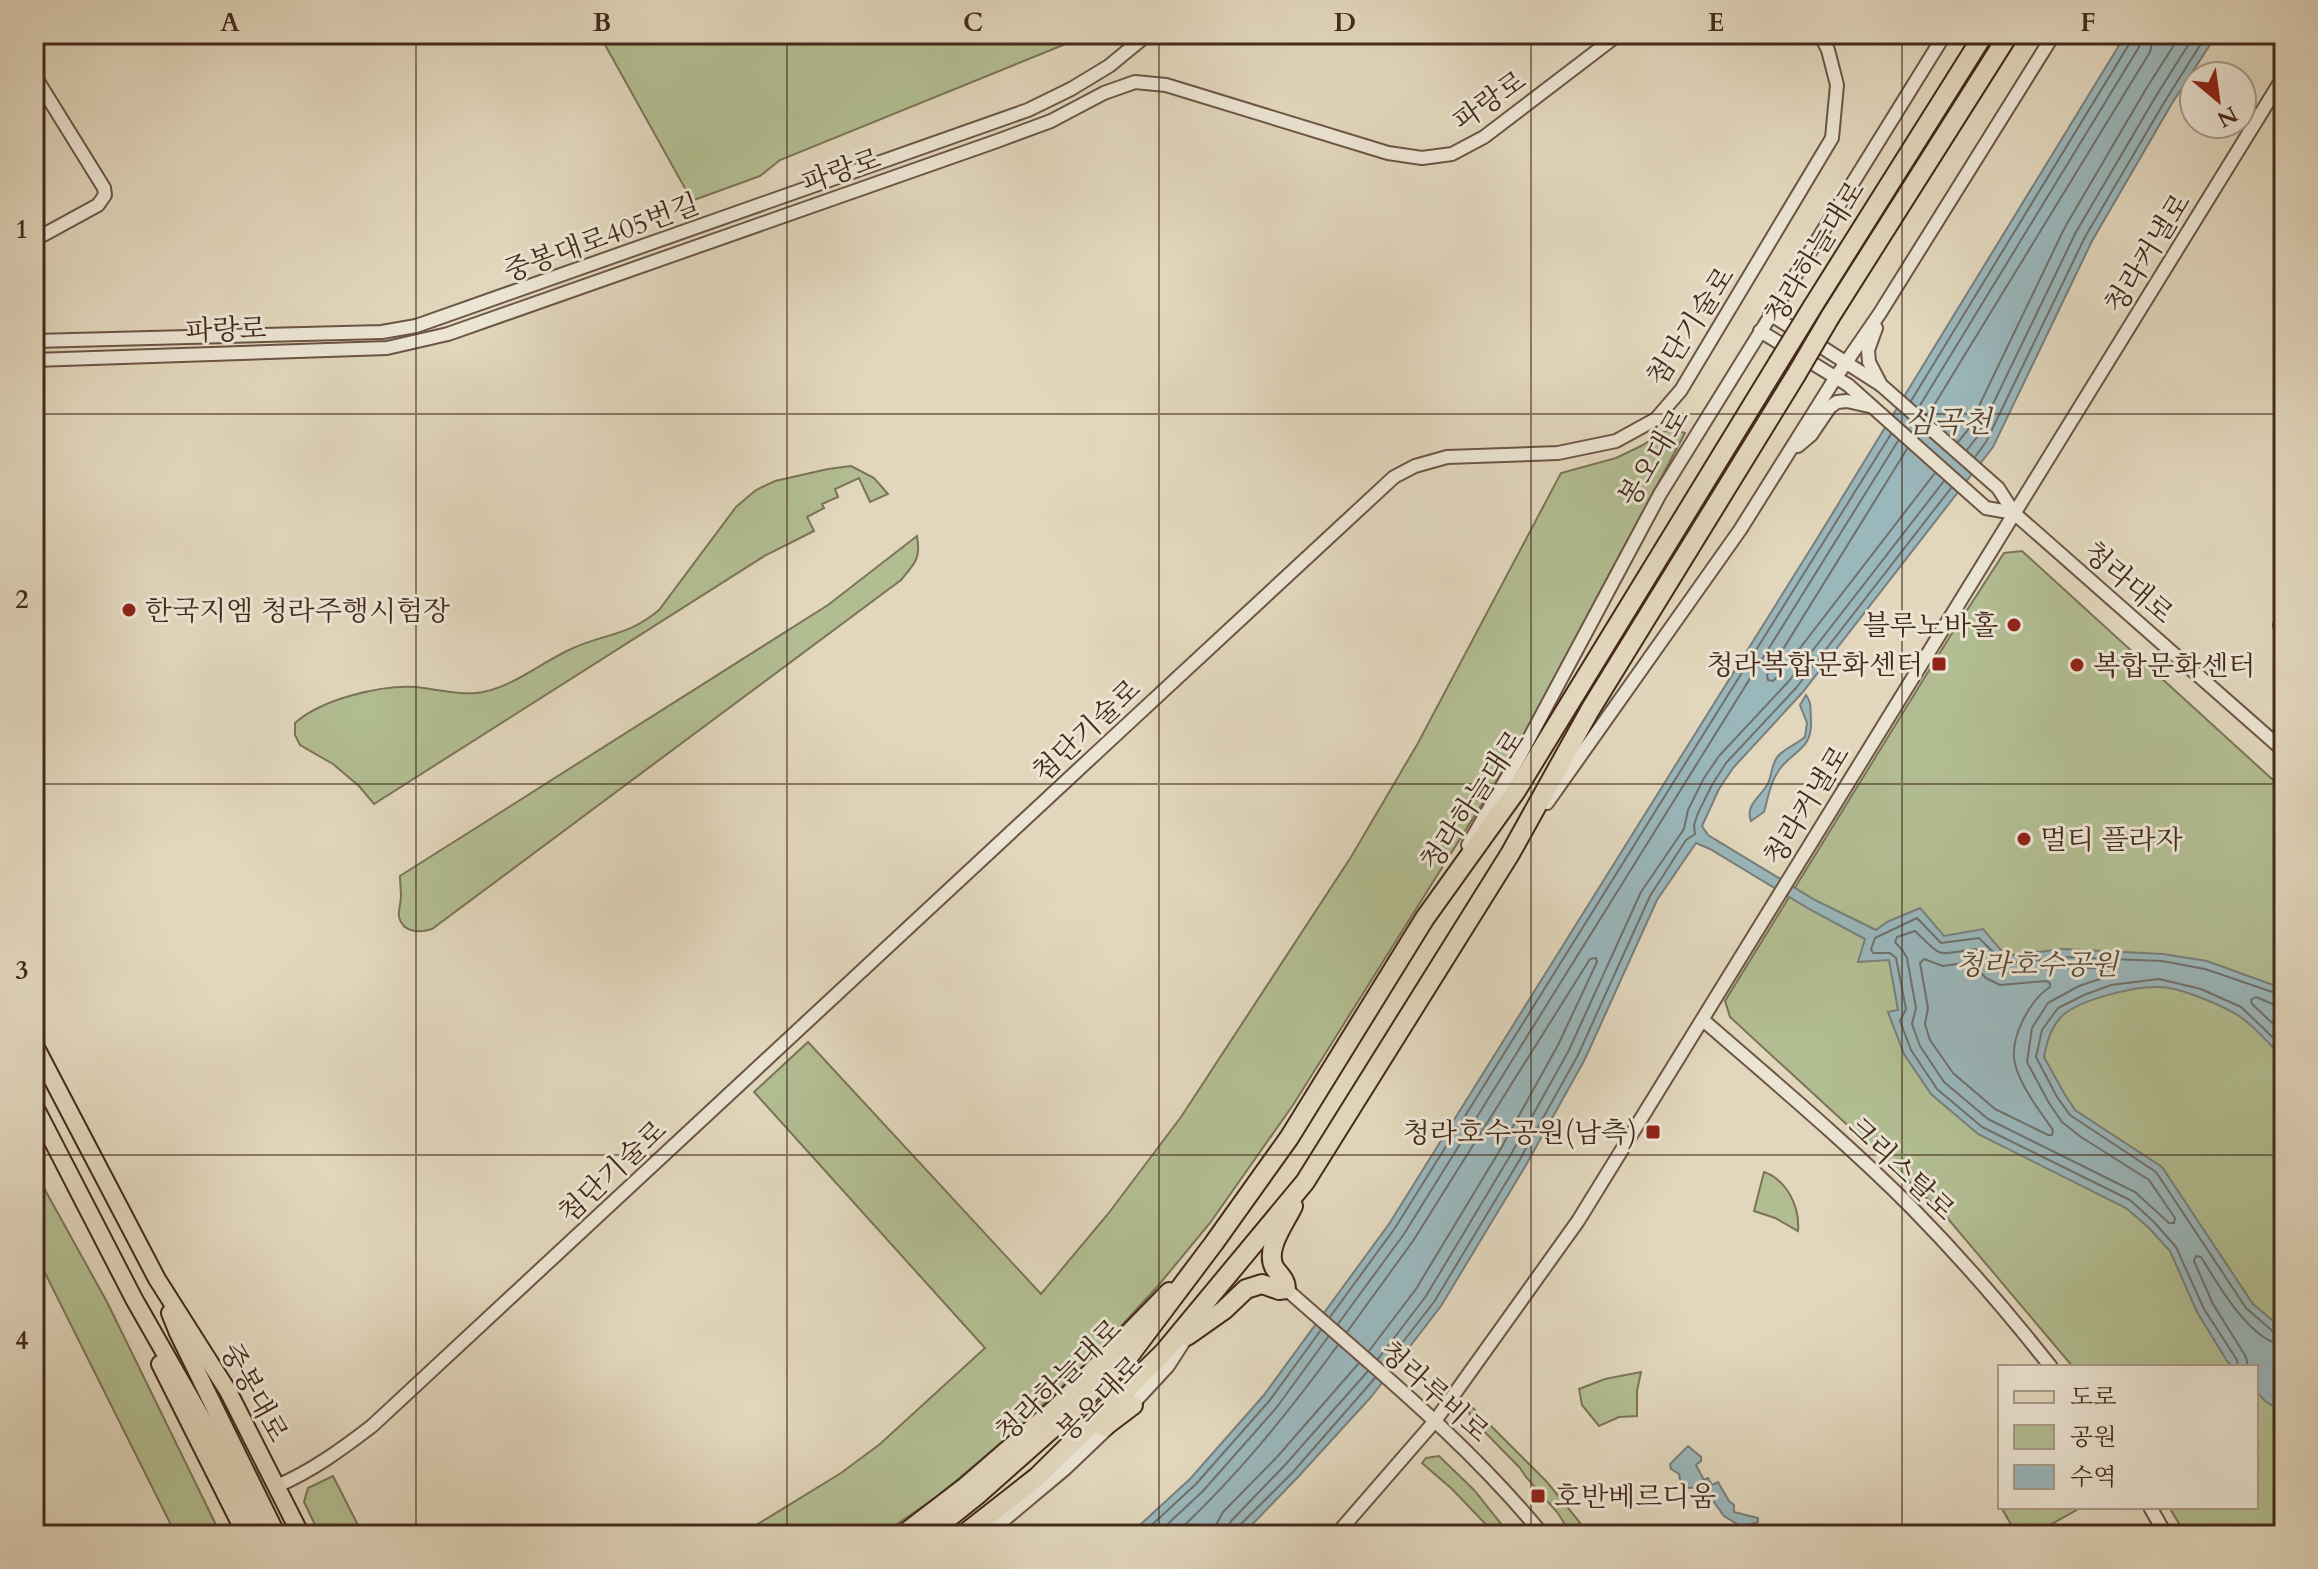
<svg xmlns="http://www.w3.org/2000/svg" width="2318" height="1569" font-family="Cardo,'Noto Serif KR',serif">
<rect width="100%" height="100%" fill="#e2d7bd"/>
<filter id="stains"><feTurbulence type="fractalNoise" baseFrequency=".0025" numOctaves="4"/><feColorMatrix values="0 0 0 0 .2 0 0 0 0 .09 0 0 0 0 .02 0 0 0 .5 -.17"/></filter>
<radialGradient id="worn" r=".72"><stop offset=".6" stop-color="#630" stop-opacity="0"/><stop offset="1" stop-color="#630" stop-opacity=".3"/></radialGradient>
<!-- green -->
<g fill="#b2be92" stroke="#7b7457" stroke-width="2">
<polygon points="599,34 1085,34 1078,39 780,160 760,176 694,200 687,192"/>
<polygon points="1670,428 1685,433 1514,753 1293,1105 1210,1223 1157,1287 1089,1361 1013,1433 938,1496 881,1535 740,1535 841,1473 880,1444 985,1348 754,1092 808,1042 1041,1294 1108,1214 1181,1117 1351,857 1418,743 1561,473 1616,458 1641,446"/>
<path d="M851,466L874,478L888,494L870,502L859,478L835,489L838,497L822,504L824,508L807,517L814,531L766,555L374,804L359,786L333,764L300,745L295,735V723C322,699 380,685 416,687C435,689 458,695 477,693C511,689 540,663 571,649C605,633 627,637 659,610L736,507L756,490L775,481L828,469Z"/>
<path d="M917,536C921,559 915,563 901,580L432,929C420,933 403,933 399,917C398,911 401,902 401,896C401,890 400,883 400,876L828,605Z"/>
<polygon points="2022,551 2284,790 2284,1535 2186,1535 2169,1507 2256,1507 2256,1367 2073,1367 1944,1214 1730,1017 1725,1001 1949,638 2004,553"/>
<polygon points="34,1170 107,1302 221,1535 176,1535 34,1251"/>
<path d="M1764,1172C1787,1180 1800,1207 1798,1231L1775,1218L1754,1211Z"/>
<polygon points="1641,1372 1637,1391 1637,1416 1619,1417 1599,1426 1582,1405 1579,1389 1605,1379"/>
<polygon points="1468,1403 1547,1482 1590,1535 1572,1535 1557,1512 1526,1477 1520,1468 1470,1417"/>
<polygon points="1439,1456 1474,1490 1510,1535 1496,1535 1452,1489 1422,1463 1426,1458"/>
<polygon points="333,1476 363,1535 320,1535 304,1502 308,1488"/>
<polygon points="2001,1507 2082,1507 2032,1535 2017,1535"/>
</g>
<!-- water -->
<g fill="#9ab7bc" stroke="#787f7c" stroke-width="2">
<path d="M2126,34H2217L2171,105L2092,241L1993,447L1802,693L1733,768L1719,789L1702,826L1708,835L1815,900L1876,930L1887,922L1920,908L1944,936L1983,929L2006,956L2063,949L2163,954L2207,961L2284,989V1059C2270,1045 2251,1022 2234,1013C2216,1003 2179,987 2159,987C2135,986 2076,1000 2060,1018C2050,1030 2047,1042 2044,1057L2064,1093L2075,1110L2162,1167L2253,1304L2284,1330V1413L2265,1401L2256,1391V1367H2233L2227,1361L2197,1312L2170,1251L2149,1228L2126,1208L1978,1134L1931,1094L1904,1054L1888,1012L1898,1010L1889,960L1858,962L1865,939L1809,909L1710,849L1696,843L1657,900L1585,1059L1526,1165L1441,1306L1371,1397L1298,1477L1242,1535H1129L1190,1479L1264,1395L1389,1224L1815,542Z"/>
<path d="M1806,695C1812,703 1810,709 1811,719C1813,750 1794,749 1779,770C1770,783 1768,798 1764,812L1751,821C1744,804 1764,795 1769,781C1772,773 1772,763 1778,756C1785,748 1797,744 1805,737L1807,723L1800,705Z"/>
<polygon points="1688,1446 1701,1457 1701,1461 1696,1465 1704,1480 1708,1478 1712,1485 1718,1482 1729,1501 1734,1505 1734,1512 1758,1518 1758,1522 1742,1527 1724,1516 1703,1487 1687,1488 1681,1486 1679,1474 1671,1469 1670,1464"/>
</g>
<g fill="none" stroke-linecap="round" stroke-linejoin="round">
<!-- shore -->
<g stroke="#6f706c" stroke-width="2">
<polyline points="1911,401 2131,41 2132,34"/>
<polyline points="1919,407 2139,47 2142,34"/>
<polyline points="1928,415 2150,52 2154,34"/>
<polyline points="1958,442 1967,431 2065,227 2146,89 2181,34"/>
<polyline points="1907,449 1767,675 1768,680 1773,681 1780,674 1935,473"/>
<polyline points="1967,450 1977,437 2076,232 2156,96 2195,34"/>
<polyline points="1975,457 1986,442 2085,237 2165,101 2207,34"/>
<path d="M1915,931C1945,960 1934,954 1976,949L1994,969L2002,973L2064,967L2110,969L2109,976L2079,986L2048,1003L2032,1028L2027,1062L2049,1103L2062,1122L2081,1137L2149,1180L2175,1218L2174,1223H2169L2135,1192L1988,1119L1944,1082L1920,1046L1912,1024L1916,1008L1907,958L1903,951L1895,942L1897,937Z"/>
<path d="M1924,959L1943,966L1971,962L1986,978L2000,985L2046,981L2050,983V987C2029,1001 2009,1039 2015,1064C2020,1085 2040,1112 2053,1130L2052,1135H2048L1995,1109L1953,1073L1930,1040L1925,1024L1928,1008L1920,963Z"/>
<polyline points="2284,1006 2275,1005 2256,997 2251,1000 2252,1004 2284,1034"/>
<polyline points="2284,1048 2241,1007 2201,989 2159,979 2111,985 2084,995 2058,1008 2042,1030 2036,1057 2057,1097 2070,1115 2156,1172 2246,1308 2276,1334 2284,1335"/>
<polyline points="1330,1317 1395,1228 1891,434"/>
<polyline points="1338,1324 1404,1234 1898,441"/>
<polyline points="1347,1332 1413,1241 1590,959 1596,958 1597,962 1558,1045 1500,1150 1416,1289 1369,1351"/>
<polyline points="1378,1359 1426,1296 1510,1156 1569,1050 1641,892 1684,829 1688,810 1704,778 1719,756 1789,681 1944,481"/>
<polyline points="1385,1365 1434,1302 1519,1161 1578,1055 1650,896 1686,840 1695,834 1694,825 1698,813 1712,785 1726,763 1796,688 1951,488"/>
<polyline points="2238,1367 2237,1360 2204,1309 2176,1247 2154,1222 2130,1200 1982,1127 1937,1089 1911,1050 1900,1021 1906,1009 1896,958 1890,953 1873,953 1871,949 1875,938 1917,918 1941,943 1979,938 2005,964 2063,957 2162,961 2205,969 2284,996"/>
<path d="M2248,1367L2246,1357L2213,1304L2194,1261L2196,1256L2201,1257C2217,1283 2251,1343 2284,1345"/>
<polyline points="1141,1535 1196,1484 1270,1400 1321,1330"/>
<polyline points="1156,1535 1203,1491 1277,1407 1328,1337"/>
<path d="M1174,1535C1236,1478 1288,1413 1338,1345"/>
<polyline points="1215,1535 1217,1523 1223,1512 1277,1457 1359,1363"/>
<polyline points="1227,1535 1228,1526 1232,1520 1285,1465 1368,1371"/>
<polyline points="1237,1535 1239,1526 1293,1472 1375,1378"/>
</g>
<!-- minor casing -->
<g stroke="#6c5544" stroke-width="16">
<g id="minor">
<polyline points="34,75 104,188 105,195 98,205 34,240"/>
<polyline points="1770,314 1881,385"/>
<polyline points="1760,331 1848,385 1986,508 2014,513 1998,488 1881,385 1869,362 1868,350 1876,328"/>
<polyline points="34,341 382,332 416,326 1028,110 1071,89 1109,66 1148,34"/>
<polyline points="34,360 387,348 448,334 997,141 1051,121 1104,93 1135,82 1166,85 1388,153 1422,158 1452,154 1484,137 1619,34"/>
<polyline points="1798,446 1811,435 1830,407 1837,402 1847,401 1869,406"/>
<polyline points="2014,513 2284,751"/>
<polyline points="2284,620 2280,625 2284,629"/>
<polyline points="1547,803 1740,530 1836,377 1880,313 2054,34"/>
<polyline points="1468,845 1522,752 1660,494 1945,34"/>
<path d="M1703,1020C1773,1081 1845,1141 1911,1207C1961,1258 2007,1311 2051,1367"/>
<path d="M1286,1289C1375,1368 1468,1443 1543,1535"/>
<polyline points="1129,1408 1168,1366 1188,1335"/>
<path d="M277,1486C312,1471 342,1449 372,1426C714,1112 1052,792 1394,477L1415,466L1447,457L1558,453L1616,441L1656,419L1681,390L1832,138L1837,85L1828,50L1820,34"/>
<polyline points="2150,1507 2166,1535"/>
<polyline points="986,1535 1066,1468 1110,1426"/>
<polyline points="1336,1535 1435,1421 1578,1221 2284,76"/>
</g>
</g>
<!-- major casing -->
<g stroke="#442a1c" stroke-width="20">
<g id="major">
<polyline points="34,1044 157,1279 228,1391 301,1535"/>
<polyline points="34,1105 134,1299 208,1429 261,1535"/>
<polyline points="170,1313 178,1333 277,1535"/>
<polyline points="160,1364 246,1535"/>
<polyline points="901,1535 965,1486 1055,1408 1169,1291"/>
</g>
</g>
<!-- highway casing -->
<g stroke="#442a1c" stroke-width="22">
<g id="highway">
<polyline points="1813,306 1984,34"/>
<polyline points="1830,317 2009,34"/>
<path d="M1187,1336L1224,1310L1246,1289L1262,1284L1279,1290L1286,1289C1286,1279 1279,1275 1274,1267C1265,1248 1285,1223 1293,1206"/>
<polyline points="1104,1427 1133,1405"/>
<polyline points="927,1535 976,1496 1064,1418 1129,1356 1214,1243 1289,1138 1425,918 1516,791 1778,363"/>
<polyline points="963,1535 1037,1477 1164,1352 1305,1182 1510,854 1590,710 1796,375"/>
</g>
</g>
<!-- minor -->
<use href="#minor" stroke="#ece5d4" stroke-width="12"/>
<!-- major -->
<use href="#major" stroke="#e2d7bd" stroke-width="16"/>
<!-- highway -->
<use href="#highway" stroke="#e2d7bd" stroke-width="18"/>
<!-- highway-bridge casing -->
<g stroke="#442a1c" stroke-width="22" stroke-linecap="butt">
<g id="highway-bridge">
<polyline points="1778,363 1813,306"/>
<polyline points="1796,375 1830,317"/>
</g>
</g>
<!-- highway-bridge -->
<use href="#highway-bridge" stroke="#e2d7bd" stroke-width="18"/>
</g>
<!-- grid -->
<path fill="none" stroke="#442a1c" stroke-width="2" stroke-opacity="0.55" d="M416,34V1535M787,34V1535M1159,34V1535M1531,34V1535M1902,34V1535M34,414H2284M34,784H2284M34,1155H2284"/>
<!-- markers -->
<g fill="#8f2418" stroke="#ece5d4" stroke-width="3">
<circle cx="129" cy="610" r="8"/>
<circle cx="2014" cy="625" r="8"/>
<rect x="1931" y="656" width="16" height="16" rx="4"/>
<circle cx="2077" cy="665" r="8"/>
<circle cx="2024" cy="839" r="8"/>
<rect x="1645" y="1124" width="16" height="16" rx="4"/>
<rect x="1530" y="1488" width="16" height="16" rx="4"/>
</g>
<g text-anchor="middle" stroke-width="6" stroke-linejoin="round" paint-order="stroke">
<!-- street labels -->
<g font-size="28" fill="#442a1c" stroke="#ece5d4">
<text transform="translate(1489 100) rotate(-35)" y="10">파랑로</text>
<text transform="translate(841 170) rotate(-19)" y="10">파랑로</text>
<text transform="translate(601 237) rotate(-20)" y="10">중봉대로405번길</text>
<text transform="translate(1814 252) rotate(-58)" y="10">청라하늘대로</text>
<text transform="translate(2147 253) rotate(-58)" y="10">청라커낼로</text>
<text transform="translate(1690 326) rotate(-57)" y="10">첨단기술로</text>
<text transform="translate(226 329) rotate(-2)" y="10">파랑로</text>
<text transform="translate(1653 457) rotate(-59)" y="10">봉오대로</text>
<text transform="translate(2129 582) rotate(41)" y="10">청라대로</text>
<text transform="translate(1086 730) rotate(-43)" y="10">첨단기술로</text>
<text transform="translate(1472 800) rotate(-56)" y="10">청라하늘대로</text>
<text transform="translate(1806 805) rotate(-58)" y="10">청라커낼로</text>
<text transform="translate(1902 1168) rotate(44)" y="10">크리스탈로</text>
<text transform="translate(612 1171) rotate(-43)" y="10">첨단기술로</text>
<text transform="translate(1058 1380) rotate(-44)" y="10">청라하늘대로</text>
<text transform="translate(1435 1391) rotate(42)" y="10">청라루비로</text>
<text transform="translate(255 1392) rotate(61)" y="10">중봉대로</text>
<text transform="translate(1099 1398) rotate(-45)" y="10">봉오대로</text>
</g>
<!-- poi labels -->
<g font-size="28" fill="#442a1c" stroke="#ece5d4" text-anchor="start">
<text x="145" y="620">한국지엠 청라주행시험장</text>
<text x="1998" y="635" text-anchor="end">블루노바홀</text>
<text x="1923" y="674" text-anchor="end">청라복합문화센터</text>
<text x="2093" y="675">복합문화센터</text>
<text x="2040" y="849">멀티 플라자</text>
<text x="1637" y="1142" text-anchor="end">청라호수공원(남측)</text>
<text x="1554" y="1506">호반베르디움</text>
</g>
<!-- park labels -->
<g font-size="28" font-style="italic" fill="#5a4834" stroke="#ece5d4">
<text x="2037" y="974">청라호수공원</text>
</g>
<!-- water labels -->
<g font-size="30" font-style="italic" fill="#55463c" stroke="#ece5d4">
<text x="1948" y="432">심곡천</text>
</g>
</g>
<!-- margin -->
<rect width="2318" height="1569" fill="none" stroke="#e2d7bd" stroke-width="88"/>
<!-- legend -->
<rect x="1998" y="1365" width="260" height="144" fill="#ece5d4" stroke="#a99a8a" stroke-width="2"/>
<rect x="2014" y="1391" width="40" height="12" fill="#e2d7bd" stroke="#a99a8a" stroke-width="2"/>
<text x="2070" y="1405" font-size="24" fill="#442a1c">도로</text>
<rect x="2014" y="1425" width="40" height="24" fill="#b2be92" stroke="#a99a8a" stroke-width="2"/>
<text x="2070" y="1445" font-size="24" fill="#442a1c">공원</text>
<rect x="2014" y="1465" width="40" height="24" fill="#9ab7bc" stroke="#a99a8a" stroke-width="2"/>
<text x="2070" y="1485" font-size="24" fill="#442a1c">수역</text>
<!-- north arrow -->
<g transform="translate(2218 100) rotate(151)"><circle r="38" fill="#ece5d4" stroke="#a99a8a" stroke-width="2"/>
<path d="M0-6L14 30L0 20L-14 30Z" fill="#8f2418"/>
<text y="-12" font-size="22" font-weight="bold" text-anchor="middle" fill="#442a1c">N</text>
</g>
<rect x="44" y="44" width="2230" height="1481" fill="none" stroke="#442a1c" stroke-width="3"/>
<g font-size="26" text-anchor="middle" font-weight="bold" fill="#442a1c">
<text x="230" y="31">A</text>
<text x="602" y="31">B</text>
<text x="973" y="31">C</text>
<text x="1345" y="31">D</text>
<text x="1716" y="31">E</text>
<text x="2088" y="31">F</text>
<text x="22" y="238">1</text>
<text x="22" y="608">2</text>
<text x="22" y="979">3</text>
<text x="22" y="1349">4</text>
</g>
<rect width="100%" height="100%" filter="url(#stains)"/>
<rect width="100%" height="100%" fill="url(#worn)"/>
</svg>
